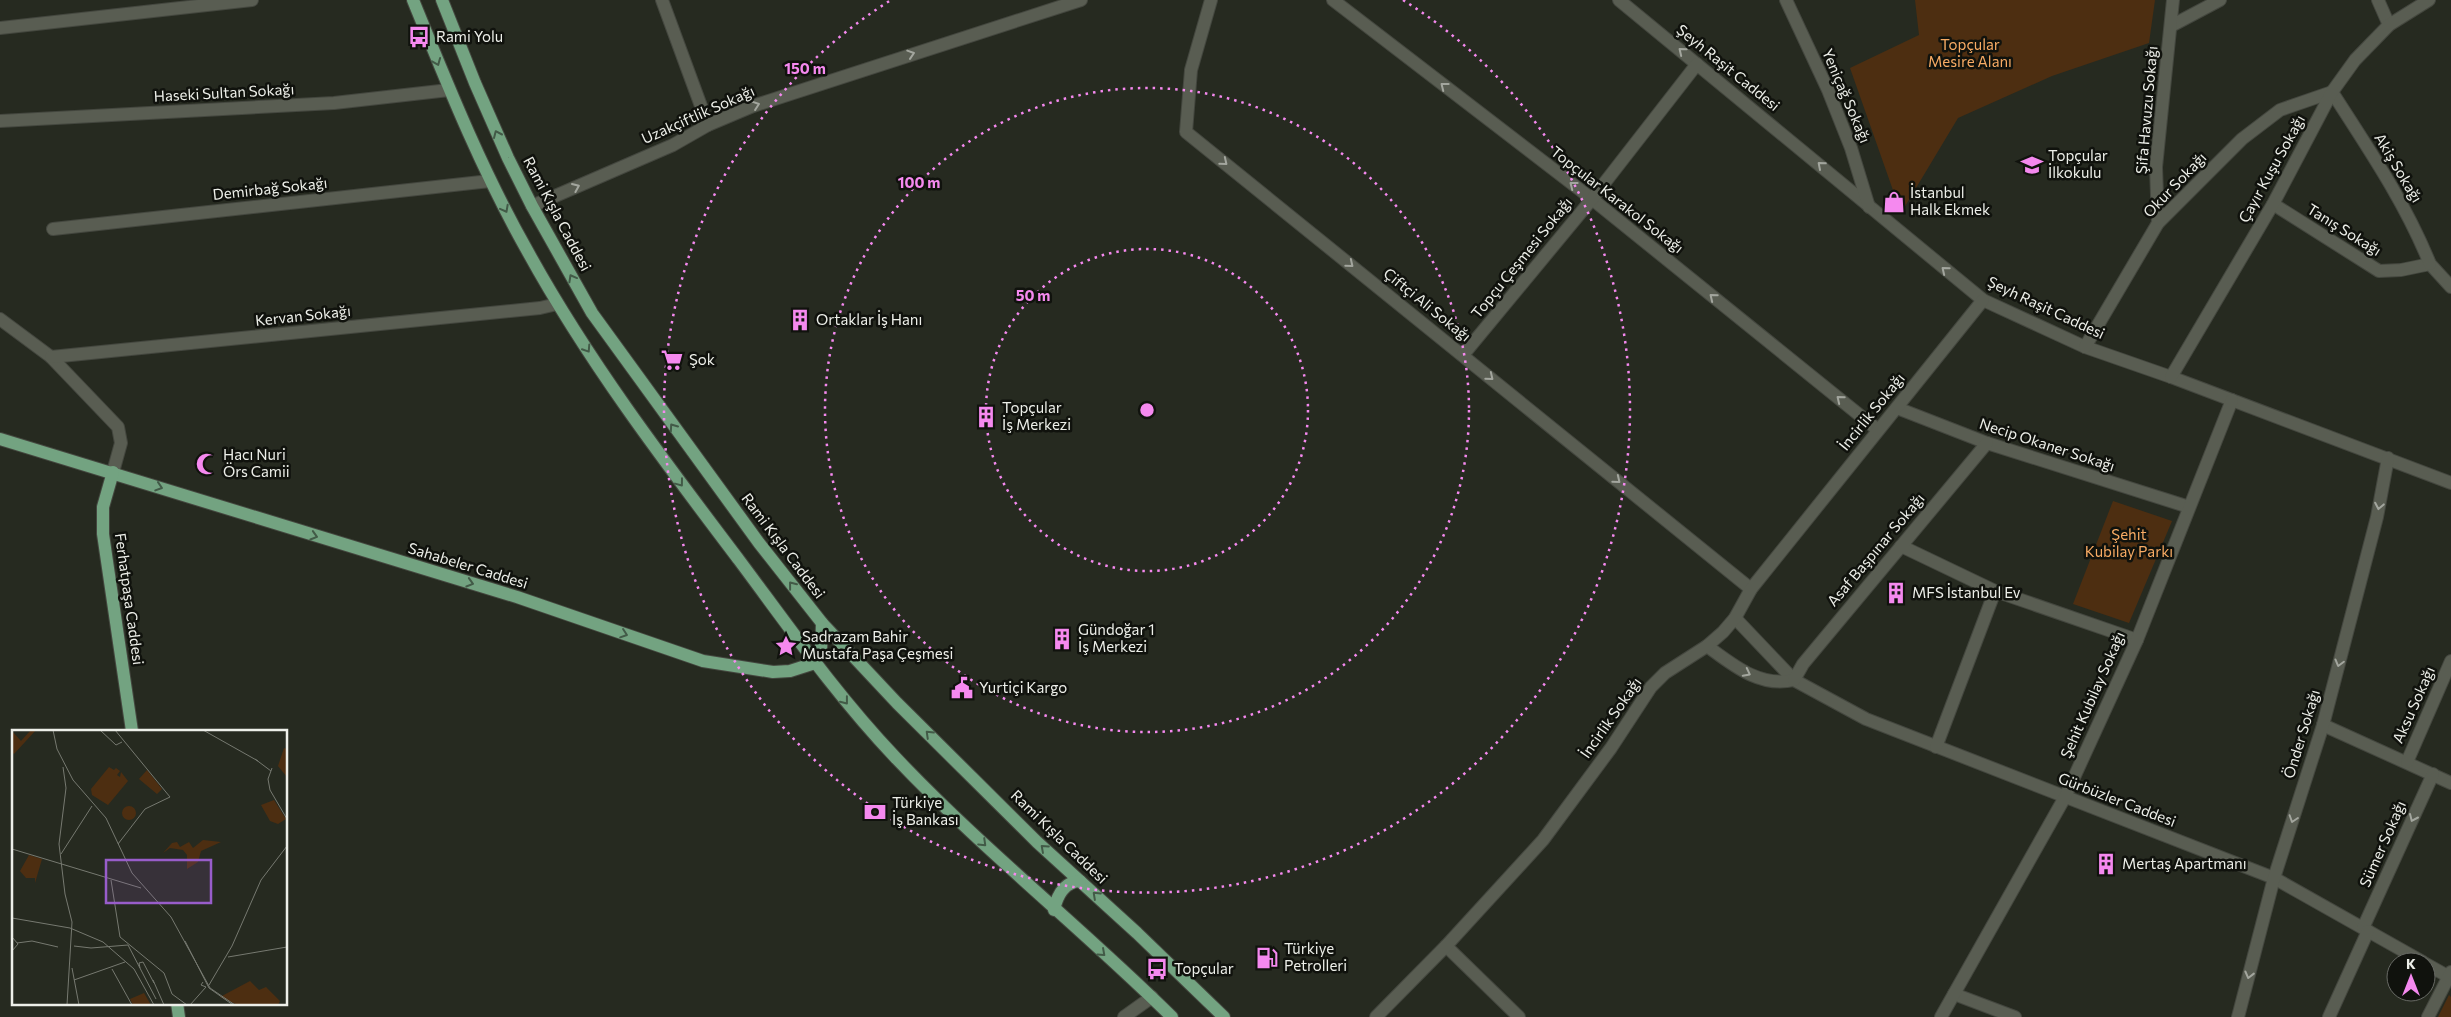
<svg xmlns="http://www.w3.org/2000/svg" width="2451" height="1017" font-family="Commissioner,sans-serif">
<rect width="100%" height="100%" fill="#262a20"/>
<!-- green -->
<g fill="#4d2e11">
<polygon points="1915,0 2155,0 2149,43 2052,76 1958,118 1901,213 1850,68 1919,35"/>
<polygon points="2113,501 2172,521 2129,623 2073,604"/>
<polygon points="2449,995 2451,997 2451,1017 2438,1017"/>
</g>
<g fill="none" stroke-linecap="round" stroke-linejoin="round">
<!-- minor casing -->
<g stroke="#44473f" stroke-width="14">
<g id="minor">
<polyline points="662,0 708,125"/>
<polyline points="1211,0 1191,70 1186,132 1751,589"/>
<polyline points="1333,0 1592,199 1878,430"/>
<polyline points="1619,0 1983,300 2085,347 2171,377 2451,483"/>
<polyline points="1786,0 1828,90 1851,148 1869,207"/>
<polyline points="2378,0 2389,25"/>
<polyline points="2171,26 2220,0"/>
<polyline points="0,28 252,0"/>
<polyline points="0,121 334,103 449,90"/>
<polyline points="2273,204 2379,271 2401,270 2430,264 2451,287"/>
<polyline points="532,206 673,145 708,125 753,106 1081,0"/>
<polyline points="2158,223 2156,167 2173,0"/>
<polyline points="53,229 490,181"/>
<polyline points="0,319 51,357 118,427 121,443 113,472"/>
<path d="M2085,347L2158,223L2242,139L2280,110L2332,92C2368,148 2405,202 2430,264"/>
<polyline points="1463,355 1592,199 1697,64"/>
<polyline points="51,357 540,308 557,304"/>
<polyline points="2171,377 2273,204 2332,92 2355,60 2389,25 2429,0"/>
<polyline points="1897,408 1987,443 2189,507"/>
<polyline points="1901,546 1995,591 2137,640"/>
<polyline points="1735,618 1794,680 1866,719 2274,878 2423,962"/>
<path d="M1707,646C1733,665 1760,688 1794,680"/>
<polyline points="1794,680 1803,664 1987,443"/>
<polyline points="2323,725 2451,783"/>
<polyline points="1936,747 1995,591"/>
<polyline points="2407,762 2451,661"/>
<polyline points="2363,928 2433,774"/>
<polyline points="1446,946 1519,1017"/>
<polyline points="2426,964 2451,978"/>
<polyline points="1954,994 2015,1017"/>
<polyline points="1124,1017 1152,997"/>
<polyline points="1376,1017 1446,946 1543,840 1611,748 1651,687 1665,673 1707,646 1723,632 1735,618 1751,589 1983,300"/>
<polyline points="1941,1017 2065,797 2137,640 2232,400"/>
<polyline points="2238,1017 2274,878 2323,725 2377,517 2388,458"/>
<polyline points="2329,1017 2368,931"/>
<polyline points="2428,1017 2451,972"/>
</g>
</g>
<!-- major casing -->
<g stroke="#44473f" stroke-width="14">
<g id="major">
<path d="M413,0C448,86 482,171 528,252C588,361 664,461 739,560C789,627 837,696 895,757C982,849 1082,928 1172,1017"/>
<polyline points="442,0 475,83 508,158 532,206 592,313 759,543 822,623 897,703 1037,842 1137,933 1224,1017"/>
<polyline points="0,439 517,597 703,661 773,672 790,671 815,663"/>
<polyline points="113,472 103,507 103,534 132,731"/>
<polyline points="815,663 821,651 822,623"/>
<path d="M1054,910C1057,896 1064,882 1080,881"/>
<polyline points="177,1003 179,1017"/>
</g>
</g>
<!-- minor -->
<use href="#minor" stroke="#595d52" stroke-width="12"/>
<!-- major -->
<use href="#major" stroke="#73a381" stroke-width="12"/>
</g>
<!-- one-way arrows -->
<defs><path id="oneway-chevron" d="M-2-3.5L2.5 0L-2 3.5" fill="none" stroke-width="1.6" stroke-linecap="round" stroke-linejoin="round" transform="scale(1.25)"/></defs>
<g stroke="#a3a69e">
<use href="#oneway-chevron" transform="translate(1682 51) rotate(-141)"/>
<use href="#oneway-chevron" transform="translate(911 54) rotate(-18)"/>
<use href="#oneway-chevron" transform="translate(1444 86) rotate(-142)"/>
<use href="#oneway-chevron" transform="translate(756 105) rotate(-19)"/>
<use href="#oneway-chevron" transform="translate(1224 162) rotate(39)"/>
<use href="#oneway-chevron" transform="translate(1821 165) rotate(-139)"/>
<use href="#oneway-chevron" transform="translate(1573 185) rotate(-142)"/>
<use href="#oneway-chevron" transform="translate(576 187) rotate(-23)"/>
<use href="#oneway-chevron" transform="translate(1350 264) rotate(39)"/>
<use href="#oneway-chevron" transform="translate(1945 270) rotate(-141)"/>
<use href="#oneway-chevron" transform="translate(1713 297) rotate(-141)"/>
<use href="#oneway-chevron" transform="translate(1490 377) rotate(39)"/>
<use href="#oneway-chevron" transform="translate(1840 399) rotate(-141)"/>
<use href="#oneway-chevron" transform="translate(1617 480) rotate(39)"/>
<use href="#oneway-chevron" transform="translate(2379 506) rotate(101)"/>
<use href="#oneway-chevron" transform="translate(2339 663) rotate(105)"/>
<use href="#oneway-chevron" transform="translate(1747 673) rotate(27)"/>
<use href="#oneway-chevron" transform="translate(2413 818) rotate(114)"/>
<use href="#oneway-chevron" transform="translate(2293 819) rotate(108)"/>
<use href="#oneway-chevron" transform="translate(2249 975) rotate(104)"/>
</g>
<g stroke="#425a47">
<use href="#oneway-chevron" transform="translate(437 62) rotate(68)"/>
<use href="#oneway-chevron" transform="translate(497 134) rotate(-114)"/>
<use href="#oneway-chevron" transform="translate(505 209) rotate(62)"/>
<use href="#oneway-chevron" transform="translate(572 278) rotate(-119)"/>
<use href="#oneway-chevron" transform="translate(587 349) rotate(57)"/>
<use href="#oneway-chevron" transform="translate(673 427) rotate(-125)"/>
<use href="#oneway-chevron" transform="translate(680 483) rotate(53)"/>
<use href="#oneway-chevron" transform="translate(159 487) rotate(18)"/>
<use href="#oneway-chevron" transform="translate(314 536) rotate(17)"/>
<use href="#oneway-chevron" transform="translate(470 583) rotate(17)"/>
<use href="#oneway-chevron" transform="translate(792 585) rotate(-128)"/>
<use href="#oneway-chevron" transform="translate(624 634) rotate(19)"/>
<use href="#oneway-chevron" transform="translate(845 701) rotate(52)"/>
<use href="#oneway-chevron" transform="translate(929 734) rotate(-136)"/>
<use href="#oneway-chevron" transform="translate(983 843) rotate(44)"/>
<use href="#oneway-chevron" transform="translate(1044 848) rotate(-138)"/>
<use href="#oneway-chevron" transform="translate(1096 895) rotate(-137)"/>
<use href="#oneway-chevron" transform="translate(1102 953) rotate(42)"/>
</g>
<!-- distance rings -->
<g fill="none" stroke="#f589ef" stroke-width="2.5" stroke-dasharray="2.5 5">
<circle cx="1147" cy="410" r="161"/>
<circle cx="1147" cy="410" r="322"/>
<path d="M1403 0A483 483 0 1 1 891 0"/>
</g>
<!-- icons -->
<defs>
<g id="bus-bare" transform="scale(1.725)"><path d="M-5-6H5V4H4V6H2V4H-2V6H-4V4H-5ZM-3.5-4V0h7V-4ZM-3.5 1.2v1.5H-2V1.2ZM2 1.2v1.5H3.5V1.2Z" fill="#f589ef" stroke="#10120d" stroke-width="2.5" paint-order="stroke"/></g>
<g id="school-bare" transform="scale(1.725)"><path d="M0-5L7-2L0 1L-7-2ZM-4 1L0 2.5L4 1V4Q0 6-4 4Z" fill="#f589ef" stroke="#10120d" stroke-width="2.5" paint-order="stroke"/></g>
<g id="shop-bare" transform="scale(1.725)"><path d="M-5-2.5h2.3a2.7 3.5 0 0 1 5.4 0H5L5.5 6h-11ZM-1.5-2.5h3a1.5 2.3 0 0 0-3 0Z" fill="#f589ef" stroke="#10120d" stroke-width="2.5" paint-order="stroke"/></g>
<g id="building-bare" transform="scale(1.725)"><path d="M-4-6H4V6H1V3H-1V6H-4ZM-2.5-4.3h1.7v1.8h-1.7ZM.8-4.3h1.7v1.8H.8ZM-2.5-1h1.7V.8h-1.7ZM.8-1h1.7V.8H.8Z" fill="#f589ef" stroke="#10120d" stroke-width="2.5" paint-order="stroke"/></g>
<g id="supermarket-bare" transform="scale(1.725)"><path d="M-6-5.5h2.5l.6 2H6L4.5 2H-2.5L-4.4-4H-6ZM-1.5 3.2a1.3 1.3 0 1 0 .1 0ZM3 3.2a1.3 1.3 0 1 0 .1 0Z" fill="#f589ef" stroke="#10120d" stroke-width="2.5" paint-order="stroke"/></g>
<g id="mosque-bare" transform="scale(1.725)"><path d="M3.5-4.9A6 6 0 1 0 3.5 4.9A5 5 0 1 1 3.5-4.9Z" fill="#f589ef" stroke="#10120d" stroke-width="2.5" paint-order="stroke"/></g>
<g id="sight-bare" transform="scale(1.725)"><path d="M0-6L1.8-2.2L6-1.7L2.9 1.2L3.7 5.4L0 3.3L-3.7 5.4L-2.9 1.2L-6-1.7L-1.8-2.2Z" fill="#f589ef" stroke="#10120d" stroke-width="2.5" paint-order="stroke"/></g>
<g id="civic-bare" transform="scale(1.725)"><path d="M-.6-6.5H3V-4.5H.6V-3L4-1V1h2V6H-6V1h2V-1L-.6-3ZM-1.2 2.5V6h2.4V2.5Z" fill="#f589ef" stroke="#10120d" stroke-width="2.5" paint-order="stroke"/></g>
<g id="bank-bare" transform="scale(1.725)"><path d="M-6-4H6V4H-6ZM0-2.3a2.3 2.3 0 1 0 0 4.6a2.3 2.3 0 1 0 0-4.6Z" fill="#f589ef" stroke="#10120d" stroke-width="2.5" paint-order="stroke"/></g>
<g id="fuel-bare" transform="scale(1.725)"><path d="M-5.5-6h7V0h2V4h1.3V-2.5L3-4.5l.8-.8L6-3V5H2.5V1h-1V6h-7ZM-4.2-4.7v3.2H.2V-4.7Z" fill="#f589ef" stroke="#10120d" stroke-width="2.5" paint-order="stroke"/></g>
</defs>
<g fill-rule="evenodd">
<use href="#bus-bare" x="419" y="37"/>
<use href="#school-bare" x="2032" y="165"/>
<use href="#shop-bare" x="1894" y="202"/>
<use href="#building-bare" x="800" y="320"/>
<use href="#supermarket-bare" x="672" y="360"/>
<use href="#building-bare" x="986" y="417"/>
<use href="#mosque-bare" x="207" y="464"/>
<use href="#building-bare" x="1896" y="593"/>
<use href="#building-bare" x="1062" y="639"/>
<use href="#sight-bare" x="786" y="646"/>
<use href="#civic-bare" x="962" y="688"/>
<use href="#bank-bare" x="875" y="812"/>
<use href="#building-bare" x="2106" y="864"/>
<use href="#fuel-bare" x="1267" y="958"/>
<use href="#bus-bare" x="1157" y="969"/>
</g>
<g text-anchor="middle" stroke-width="5" stroke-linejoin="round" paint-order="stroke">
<!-- poi labels -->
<g font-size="15" fill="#edefe9" stroke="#10120d" text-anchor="start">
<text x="436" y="42">Rami Yolu</text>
<text x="2048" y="161">Topçular<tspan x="2048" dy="17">İlkokulu</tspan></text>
<text x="1910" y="198">İstanbul<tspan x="1910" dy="17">Halk Ekmek</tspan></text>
<text x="816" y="325">Ortaklar İş Hanı</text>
<text x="689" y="365">Şok</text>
<text x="1002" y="413">Topçular<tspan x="1002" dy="17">İş Merkezi</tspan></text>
<text x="223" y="460">Hacı Nuri<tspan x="223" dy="17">Örs Camii</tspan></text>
<text x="1912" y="598">MFS İstanbul Ev</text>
<text x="1078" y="635">Gündoğar 1<tspan x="1078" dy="17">İş Merkezi</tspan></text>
<text x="802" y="642">Sadrazam Bahir<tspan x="802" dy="17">Mustafa Paşa Çeşmesi</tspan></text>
<text x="979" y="693">Yurtiçi Kargo</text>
<text x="892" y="808">Türkiye<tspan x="892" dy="17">İş Bankası</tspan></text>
<text x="2122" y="869">Mertaş Apartmanı</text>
<text x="1284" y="954">Türkiye<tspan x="1284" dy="17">Petrolleri</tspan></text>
<text x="1174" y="974">Topçular</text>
</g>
<!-- park labels -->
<g font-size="15" fill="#f8ab64" stroke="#10120d">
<text x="1970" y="50">Topçular<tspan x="1970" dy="17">Mesire Alanı</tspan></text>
<text x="2129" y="540">Şehit<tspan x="2129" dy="17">Kubilay Parkı</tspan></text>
</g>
<!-- street labels -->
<g font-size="15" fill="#edefe9" stroke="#10120d">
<text transform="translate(1728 68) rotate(39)" y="5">Şeyh Raşit Caddesi</text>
<text transform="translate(224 93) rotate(-3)" y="5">Haseki Sultan Sokağı</text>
<text transform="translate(1846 96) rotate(67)" y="5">Yeniçağ Sokağı</text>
<text transform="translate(2147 110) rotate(-85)" y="5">Şifa Havuzu Sokağı</text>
<text transform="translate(698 115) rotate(-24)" y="5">Uzakçiftlik Sokağı</text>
<text transform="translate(2398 168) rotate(59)" y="5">Akiş Sokağı</text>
<text transform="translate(2272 169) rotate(-61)" y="5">Çayır Kuşu Sokağı</text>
<text transform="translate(2175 185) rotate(-46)" y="5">Okur Sokağı</text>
<text transform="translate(270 189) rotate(-6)" y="5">Demirbağ Sokağı</text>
<text transform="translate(1617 200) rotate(38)" y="5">Topçular Karakol Sokağı</text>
<text transform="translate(557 214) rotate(62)" y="5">Rami Kışla Caddesi</text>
<text transform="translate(2344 230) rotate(32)" y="5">Tanış Sokağı</text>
<text transform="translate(1522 258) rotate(-51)" y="5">Topçu Çeşmesi Sokağı</text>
<text transform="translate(1427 305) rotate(39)" y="5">Çiftçi Ali Sokağı</text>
<text transform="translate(2046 308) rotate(25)" y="5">Şeyh Raşit Caddesi</text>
<text transform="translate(303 316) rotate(-6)" y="5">Kervan Sokağı</text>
<text transform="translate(1872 412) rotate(-51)" y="5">İncirlik Sokağı</text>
<text transform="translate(2047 445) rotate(18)" y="5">Necip Okaner Sokağı</text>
<text transform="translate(783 546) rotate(53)" y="5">Rami Kışla Caddesi</text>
<text transform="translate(1876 550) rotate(-50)" y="5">Asaf Başpınar Sokağı</text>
<text transform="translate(468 566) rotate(17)" y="5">Sahabeler Caddesi</text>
<text transform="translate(129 599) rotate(82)" y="5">Ferhatpaşa Caddesi</text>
<text transform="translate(2093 695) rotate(-66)" y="5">Şehit Kubilay Sokağı</text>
<text transform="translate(2414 705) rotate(-66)" y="5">Aksu Sokağı</text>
<text transform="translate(1611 718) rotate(-55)" y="5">İncirlik Sokağı</text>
<text transform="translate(2302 734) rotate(-73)" y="5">Önder Sokağı</text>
<text transform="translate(2117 800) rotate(21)" y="5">Gürbüzler Caddesi</text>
<text transform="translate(1059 837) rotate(44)" y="5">Rami Kışla Caddesi</text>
<text transform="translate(2383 844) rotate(-66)" y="5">Sümer Sokağı</text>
</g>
</g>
<!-- overview -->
<g transform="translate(12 730)">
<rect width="275" height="275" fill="#262a20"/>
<path d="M24,0L2,24L0,22V1L9,11L18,1ZM272,18L275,19V47L266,36ZM97,37L102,40L104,38L108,41L105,45L108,47L109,42L116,51L96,75L80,65L79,59ZM135,40L150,59L145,64L127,49ZM262,70L274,89L266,94L258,91L249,75ZM110 83a7 7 0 1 1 14 0a7 7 0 1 1-14 0ZM191,110L209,112L189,121L186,132L175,139V125L171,120L158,118L151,123L160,113L165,112L168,117L177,112L181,118ZM17,125L30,129L23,153V148H14L8,141ZM238,251L247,260L254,257L268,271L266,275H226L208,267ZM132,263L139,275H121L118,269Z" fill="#4d2e11"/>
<path fill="none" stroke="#767970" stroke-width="1" d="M41,0L45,19L61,50L94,88L120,143L159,187L198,258L223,275M88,0L104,15L110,12M103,0L158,67L133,79L106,114M191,0L246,31M243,29L259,41M51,37L54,58L47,114L53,164L60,192L55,275M260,38L256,49L258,60L275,89M0,119L129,158M49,124L80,76M99,150L108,207L152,243L160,264L175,275M0,188L58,198L91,212L122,239L142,275M0,207L6,214L0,221M173,211L197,258L221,275M5,213L20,211L46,217M62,216L79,218L116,215L144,269M216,227L275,217M60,238L67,275M128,238L127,233L131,232L142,253M100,239L120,275M62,250L113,232M141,250L152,275M197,255L220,216L249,150L275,116M178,275L194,257L189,255L191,252"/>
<path fill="#985dca" fill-opacity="0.15" stroke="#985dca" stroke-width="2.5" d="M94,130H199V173H94Z"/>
<rect width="275" height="275" fill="none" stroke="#edefe9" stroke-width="2.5"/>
</g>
<circle cx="1147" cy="410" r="8" fill="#f589ef" stroke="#10120d" stroke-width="2.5"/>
<g font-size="15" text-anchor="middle" font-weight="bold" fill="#f589ef" stroke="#10120d" stroke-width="5" stroke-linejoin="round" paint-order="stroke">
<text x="805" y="74">150 m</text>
<text x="919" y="188">100 m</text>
<text x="1033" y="301">50 m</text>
</g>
<!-- north arrow -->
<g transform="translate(2411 977)"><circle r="24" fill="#10120d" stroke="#686a65"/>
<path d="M0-4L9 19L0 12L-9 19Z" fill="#f589ef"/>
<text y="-8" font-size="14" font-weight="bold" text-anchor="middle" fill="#edefe9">K</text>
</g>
</svg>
